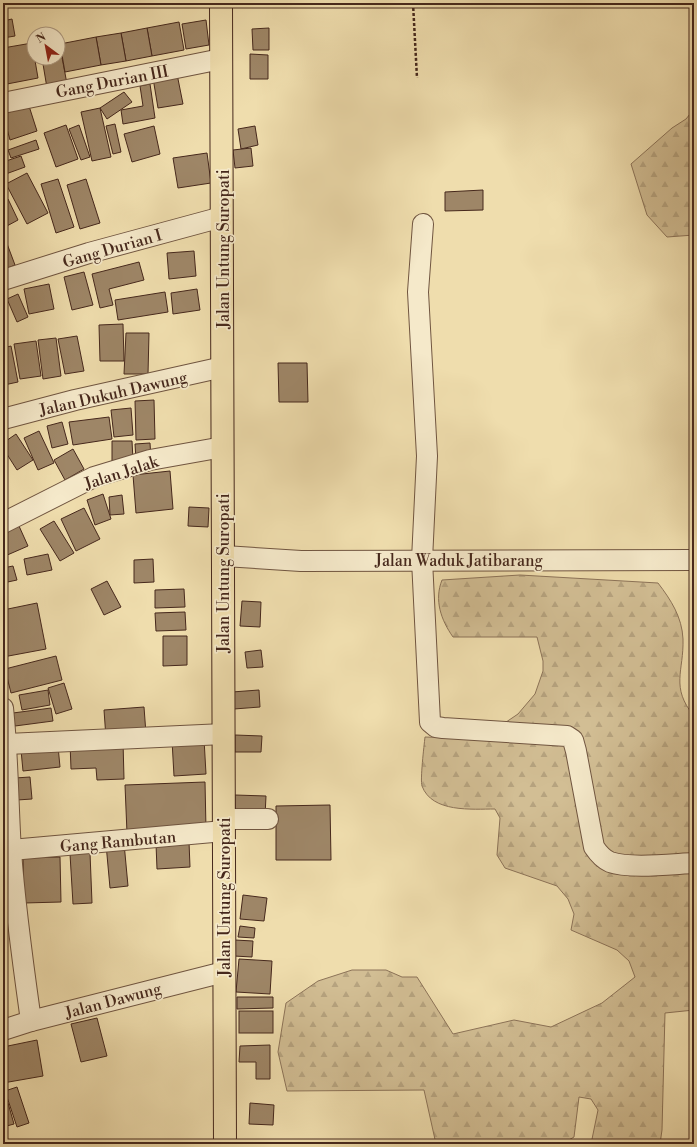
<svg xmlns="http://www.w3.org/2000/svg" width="697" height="1147" font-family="'Libre Bodoni',serif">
<defs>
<pattern id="forest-firs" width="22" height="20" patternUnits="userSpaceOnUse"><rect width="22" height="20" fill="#d2be94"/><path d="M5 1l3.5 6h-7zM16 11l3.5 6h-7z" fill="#b6a37f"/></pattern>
</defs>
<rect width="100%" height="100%" fill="#efddad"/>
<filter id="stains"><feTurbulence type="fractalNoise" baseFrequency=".005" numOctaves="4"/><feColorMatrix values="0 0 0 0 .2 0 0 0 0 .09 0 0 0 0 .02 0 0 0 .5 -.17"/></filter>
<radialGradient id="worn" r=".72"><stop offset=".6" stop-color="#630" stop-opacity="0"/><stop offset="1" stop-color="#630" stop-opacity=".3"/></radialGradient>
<!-- forest -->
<g fill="url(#forest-firs)" stroke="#8c7358">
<polygon points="694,109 694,235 667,237 647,215 631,164 672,128 686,119"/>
<path d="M520,575L658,583C671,600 682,617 683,639C684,671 670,687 694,716V1010L665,1013L662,1130L660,1144H591L598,1110L591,1099L579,1097L574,1137L562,1144H436L424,1090L287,1091L278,1052L286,1003L318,981L352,970H386L402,977H417L453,1034L514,1020L551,1027L602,1003L635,977L629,961L617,950L571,930L574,914L568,899L557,886L505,868L497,855L500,818L495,809C472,809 432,813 422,786C420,780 424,746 425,737L481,739L518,714L535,694L543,671V661L537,637H453C441,620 434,600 442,580Z"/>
</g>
<!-- building -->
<g fill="#9e8667" stroke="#46281c">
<polygon points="12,19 15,36 3,38 3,21"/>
<polygon points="206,20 209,45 186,49 182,24"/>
<polygon points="179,22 184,50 152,56 147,28"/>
<polygon points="147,28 152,56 126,61 121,33"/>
<polygon points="269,28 269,50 253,50 252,29"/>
<polygon points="121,33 126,61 101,65 96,37"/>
<polygon points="58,36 67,84 47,88 42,58 58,58"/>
<polygon points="96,37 101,65 65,72 60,44"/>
<polygon points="32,43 38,78 7,84 3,63 3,48"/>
<polygon points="250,54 268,55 268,79 250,79"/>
<polygon points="177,74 183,104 158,108 153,78"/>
<polygon points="150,84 155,118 123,124 121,110 143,106 140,86"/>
<polygon points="124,92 132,102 107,119 100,108"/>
<polygon points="29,106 37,131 10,140 3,114"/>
<polygon points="100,108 111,157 92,161 81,112"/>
<polygon points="115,124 121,152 113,154 106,126"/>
<polygon points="66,125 78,159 56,167 44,133"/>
<polygon points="79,125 90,157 81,160 69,129"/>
<polygon points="154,126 160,154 132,162 124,134"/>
<polygon points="255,126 258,145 241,149 238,129"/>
<polygon points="3,132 7,144 3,146"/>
<polygon points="36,140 39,149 11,158 8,150"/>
<polygon points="251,148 253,166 235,168 233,150"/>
<polygon points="207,153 211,183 178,188 173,158"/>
<polygon points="21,156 25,167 3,175 3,162"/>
<polygon points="27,173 48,213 27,224 6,184"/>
<polygon points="58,179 74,227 56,233 41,184"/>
<polygon points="86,179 100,223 80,229 67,185"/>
<polygon points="483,190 483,210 445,211 445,192"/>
<polygon points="8,199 18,220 5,227 3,223 3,201"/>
<polygon points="3,233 15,265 3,270"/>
<polygon points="194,251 196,276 169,279 167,253"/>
<polygon points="139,262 144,280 109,289 113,305 100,308 92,274"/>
<polygon points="84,272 93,305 72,310 64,277"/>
<polygon points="49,284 54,309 29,314 24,289"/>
<polygon points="197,289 200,310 173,314 171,293"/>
<polygon points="165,292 168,312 118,320 115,300"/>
<polygon points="18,294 28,317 17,322 7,299"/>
<polygon points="123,324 124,361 100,361 99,325"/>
<polygon points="126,333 149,333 148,374 124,374"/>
<polygon points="77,336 84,371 65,374 58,339"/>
<polygon points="56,338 61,376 43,379 38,340"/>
<polygon points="36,341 41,376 20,379 14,344"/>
<polygon points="11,346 18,382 4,385 3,348"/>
<polygon points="278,363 307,363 308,402 279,402"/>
<polygon points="154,400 155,439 136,440 135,401"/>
<polygon points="131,408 133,435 114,437 111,410"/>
<polygon points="109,417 112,439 73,445 69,422"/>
<polygon points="62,422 68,444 52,448 47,426"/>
<polygon points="39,431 54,463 38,470 24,438"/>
<polygon points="16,434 33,460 17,470 3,448 3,443"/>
<polygon points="112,441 132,441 133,460 112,461"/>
<polygon points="150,443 151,459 136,460 135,444"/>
<polygon points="73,449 84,469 65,480 54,460"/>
<polygon points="170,471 173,509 136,513 133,475"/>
<polygon points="103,494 111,519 95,525 87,500"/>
<polygon points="122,495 124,514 110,515 109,497"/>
<polygon points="189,507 209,508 208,527 188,526"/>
<polygon points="84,508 100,539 76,551 61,519"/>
<polygon points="54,521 74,553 60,561 40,529"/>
<polygon points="19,526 28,546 5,556 3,550 3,533"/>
<polygon points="48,554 52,570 27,575 24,559"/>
<polygon points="153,559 154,582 134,583 134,560"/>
<polygon points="13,566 17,580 3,583 3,568"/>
<polygon points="107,581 121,607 104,615 91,589"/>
<polygon points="184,589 185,607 155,608 155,590"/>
<polygon points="242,601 261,602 260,627 240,626"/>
<polygon points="37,603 46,649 3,657 3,610"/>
<polygon points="185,612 186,630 156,631 155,613"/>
<polygon points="163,636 187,636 187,665 163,666"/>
<polygon points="261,650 263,667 247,668 245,652"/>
<polygon points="56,656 62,680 11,693 5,669"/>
<polygon points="64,683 72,709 56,714 48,688"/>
<polygon points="48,690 50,705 22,710 19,695"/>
<polygon points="259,690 260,707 234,709 232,692"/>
<polygon points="144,707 146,734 106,738 104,710"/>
<polygon points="51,708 53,721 15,726 13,713"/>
<polygon points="235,735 262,736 261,752 235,752"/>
<polygon points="204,739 206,774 174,776 172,740"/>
<polygon points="123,741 124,779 97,780 96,768 71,769 70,743"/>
<polygon points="58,746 60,767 23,771 21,750"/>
<polygon points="30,777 32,799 17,800 15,778"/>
<polygon points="205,782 206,829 127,833 125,785"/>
<polygon points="235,795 266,796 265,816 235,815"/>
<polygon points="330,805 331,860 276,860 276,806"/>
<polygon points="189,842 190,867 157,869 156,844"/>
<polygon points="124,843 128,886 110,888 106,844"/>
<polygon points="90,853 92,903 73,904 70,854"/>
<polygon points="60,857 61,902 24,903 23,858"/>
<polygon points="243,895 267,898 264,921 240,919"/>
<polygon points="240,926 255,928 254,938 238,937"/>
<polygon points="235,940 253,941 252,957 234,956"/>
<polygon points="239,959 272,961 270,994 236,992"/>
<polygon points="237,997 273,997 273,1008 237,1009"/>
<rect x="239" y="1011" width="34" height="22"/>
<polygon points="97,1018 107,1056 81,1062 71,1024"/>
<polygon points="37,1040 43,1076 3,1083 3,1047"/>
<polygon points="270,1045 270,1079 256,1079 256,1062 239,1062 240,1046"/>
<polygon points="17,1087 29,1123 17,1127 5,1091"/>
<polygon points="8,1103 14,1124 3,1127 3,1104"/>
<polygon points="250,1103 274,1105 273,1125 249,1124"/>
</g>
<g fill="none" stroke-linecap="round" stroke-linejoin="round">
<!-- minor casing -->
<g stroke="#705540" stroke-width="22">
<g id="minor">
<polyline points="3,103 221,59"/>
<path d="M423,224L418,292L427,456L422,560L430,722L436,727L443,728L567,736L573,740L576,751L594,847C598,853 603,859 610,862C629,869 672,864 694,863"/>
<polyline points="3,280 89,253 222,217"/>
<polyline points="3,419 75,400 223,367"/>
<polyline points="3,523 94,477 150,460 223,447"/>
<polyline points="224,556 301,561 694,560"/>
<path d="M3,708C8,755 8,803 11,851C15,908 23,964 31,1021"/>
<polyline points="7,744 224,734"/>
<polyline points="224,819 268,819"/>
<polyline points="11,850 224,831"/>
<polyline points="3,1030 31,1021 224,972"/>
</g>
</g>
<!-- major casing -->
<g stroke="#46281c" stroke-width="24">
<polyline id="major" points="221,3 225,1144"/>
</g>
<!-- path -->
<polyline stroke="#46281c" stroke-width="2.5" stroke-dasharray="3 2" stroke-linecap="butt" points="413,3 417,78"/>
<!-- minor -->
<use href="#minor" stroke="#f5e9ca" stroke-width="20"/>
<!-- major -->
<use href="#major" stroke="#efddad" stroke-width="22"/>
</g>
<g text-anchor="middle" stroke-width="3.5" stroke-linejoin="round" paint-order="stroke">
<!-- street labels -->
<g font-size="16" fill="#46281c" stroke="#f5e9ca">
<text transform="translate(112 81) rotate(-11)" y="6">Gang Durian III</text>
<text transform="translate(112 248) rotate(-16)" y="6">Gang Durian I</text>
<text transform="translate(223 249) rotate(-90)" y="6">Jalan Untung Suropati</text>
<text transform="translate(113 393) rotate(-13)" y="6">Jalan Dukuh Dawung</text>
<text transform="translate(121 472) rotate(-18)" y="6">Jalan Jalak</text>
<text x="459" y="566">Jalan Waduk Jatibarang</text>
<text transform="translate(223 573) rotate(-90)" y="6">Jalan Untung Suropati</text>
<text transform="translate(118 841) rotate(-5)" y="6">Gang Rambutan</text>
<text transform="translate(224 897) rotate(-90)" y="6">Jalan Untung Suropati</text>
<text transform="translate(113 1000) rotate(-15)" y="6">Jalan Dawung</text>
</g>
</g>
<!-- margin -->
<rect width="697" height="1147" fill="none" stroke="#efddad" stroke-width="16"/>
<rect x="4" y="4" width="689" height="1139" fill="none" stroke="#46281c" stroke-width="2"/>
<rect x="8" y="8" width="681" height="1131" fill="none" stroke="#46281c"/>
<!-- north arrow -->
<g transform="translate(46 46) rotate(328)"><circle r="19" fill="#f5e9ca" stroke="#af9c84"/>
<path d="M0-3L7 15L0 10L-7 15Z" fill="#8f2418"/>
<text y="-6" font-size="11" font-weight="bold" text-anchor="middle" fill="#46281c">N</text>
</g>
<rect width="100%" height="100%" filter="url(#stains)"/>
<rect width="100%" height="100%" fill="url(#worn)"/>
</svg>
